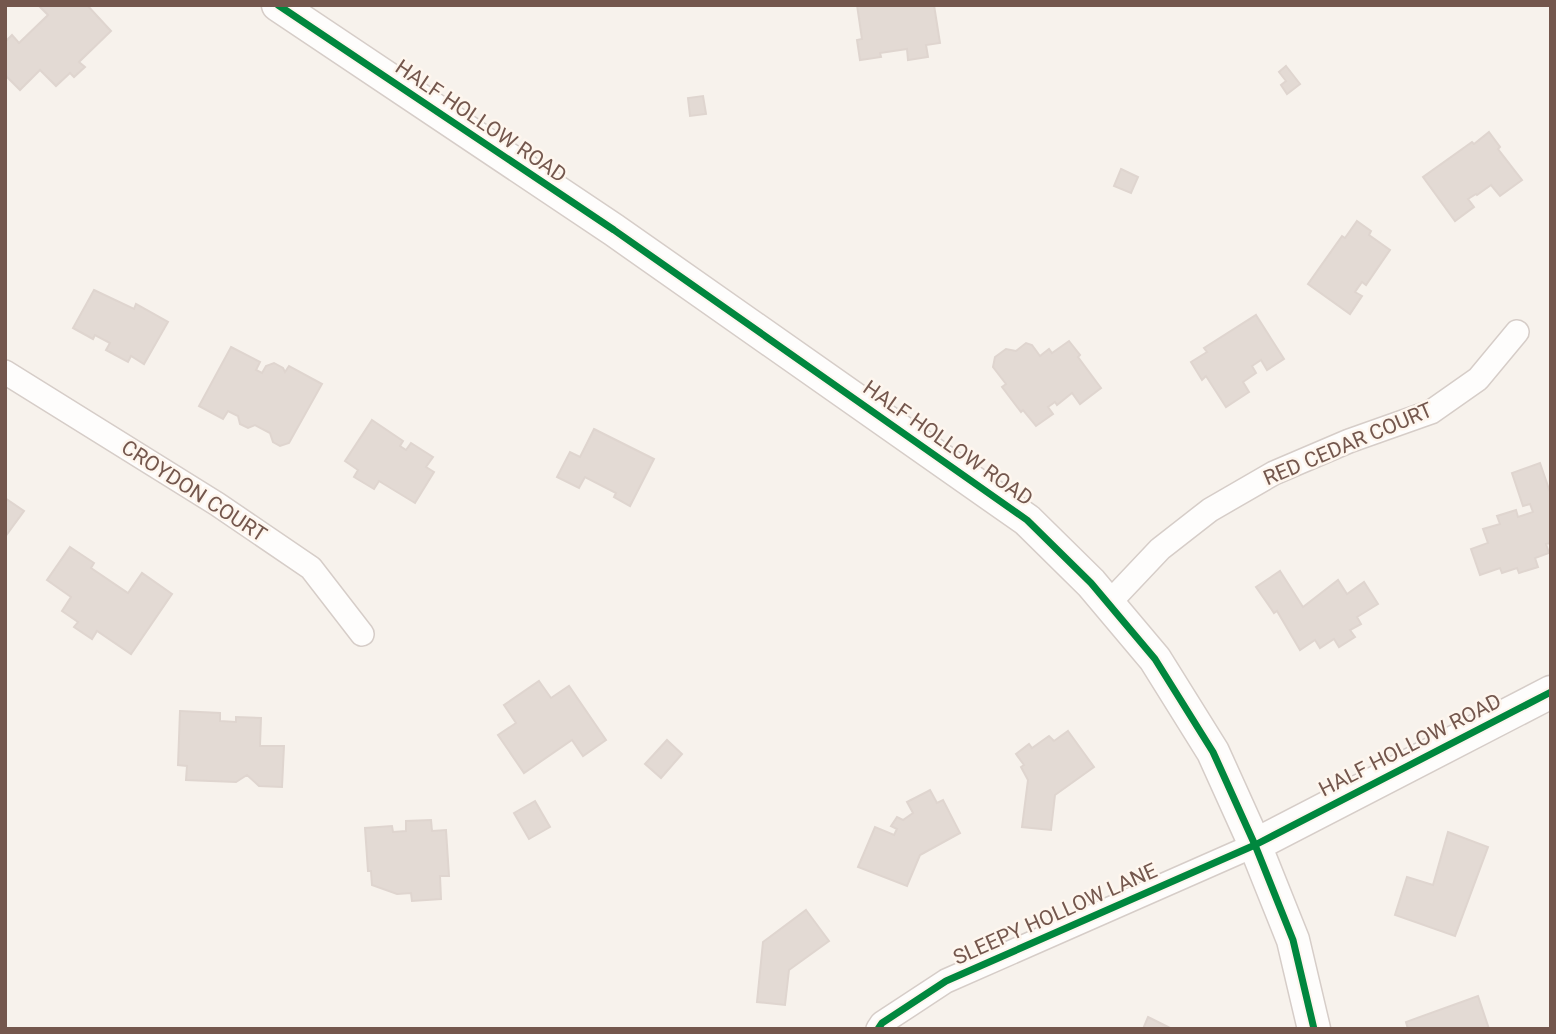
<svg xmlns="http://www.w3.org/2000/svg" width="1556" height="1034" font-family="Roboto,sans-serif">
<rect width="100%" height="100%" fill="#f7f2ec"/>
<!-- building -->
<g fill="#e3dad4" stroke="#dfd5cf" stroke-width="2">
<polygon points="38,5 87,5 111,31 79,62 85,67 74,77 70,73 56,86 40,70 20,90 5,75 5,42 12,35 19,43 48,15"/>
<polygon points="857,5 934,5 940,43 926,45 928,57 908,60 907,49 880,53 881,57 860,60 857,40 862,39"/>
<polygon points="1286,66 1300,84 1287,94 1281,85 1286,81 1279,72"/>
<polygon points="703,96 706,114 690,116 688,98"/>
<polygon points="1489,132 1500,147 1498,149 1522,180 1500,196 1491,185 1477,195 1476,194 1468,199 1474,207 1455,221 1423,177 1472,142 1474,144"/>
<polygon points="1121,169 1138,177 1131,193 1114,186"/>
<polygon points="1357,221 1371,231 1369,235 1390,250 1366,285 1362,282 1355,292 1362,296 1350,314 1308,284 1342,236 1345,238"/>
<polygon points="94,290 134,309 136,304 168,322 144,364 131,356 128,362 106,350 110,343 95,335 93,339 73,328"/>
<polygon points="1256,315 1284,359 1267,370 1261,360 1252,366 1256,373 1243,382 1249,392 1226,407 1206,376 1202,380 1191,362 1207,352 1204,348"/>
<polygon points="1069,341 1080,355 1078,357 1101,388 1080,404 1072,393 1057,405 1055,402 1048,407 1053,414 1036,426 1023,410 1021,412 1002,387 1006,384 993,367 995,357 1006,349 1016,351 1026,343 1032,345 1040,356 1049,349 1052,353"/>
<polygon points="231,347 260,362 256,370 262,373 266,366 274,363 283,368 285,372 289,366 322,384 289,443 280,446 273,442 270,433 255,425 248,428 240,424 238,416 228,411 223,419 199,406"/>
<polygon points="372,420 403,441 400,446 406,450 411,443 433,457 426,467 434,472 415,503 379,481 374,489 354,477 358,470 345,461"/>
<polygon points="594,429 654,459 630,506 614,497 616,493 585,477 579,488 557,477 570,452 580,457"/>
<polygon points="1540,463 1551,495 1551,543 1546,544 1549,553 1535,558 1538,567 1519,573 1517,568 1502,573 1500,568 1480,575 1471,549 1488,543 1483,529 1500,524 1497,516 1516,510 1518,517 1533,512 1530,504 1523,506 1512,473"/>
<polygon points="5,498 24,511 5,537"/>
<polygon points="70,547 94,563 91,568 128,593 142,573 172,594 131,654 97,631 92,639 74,627 78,622 62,611 71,597 47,580"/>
<polygon points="1280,571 1303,607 1338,580 1347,594 1364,582 1378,604 1357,617 1361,624 1350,630 1355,637 1339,647 1334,639 1320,648 1315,640 1300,650 1277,611 1274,613 1256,587"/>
<polygon points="539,681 551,698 569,686 606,740 583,756 572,740 524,773 498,735 516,723 504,705"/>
<polygon points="180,711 220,713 220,721 236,722 236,717 261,718 260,746 284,746 282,787 259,786 247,775 236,782 186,780 187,766 178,765"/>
<polygon points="1068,731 1094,767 1055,795 1051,830 1022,827 1028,780 1021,767 1024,765 1016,754 1029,744 1032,748 1049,736 1054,741"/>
<polygon points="667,740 682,754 661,778 645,764"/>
<polygon points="930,790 937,803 943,800 960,833 920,855 907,886 858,867 875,827 894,835 897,829 891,826 897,817 903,820 913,813 907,802"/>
<polygon points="535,801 550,827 529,839 514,813"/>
<polygon points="431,820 432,831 446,830 449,876 440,876 441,899 412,901 411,893 397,894 372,885 371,871 368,871 365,828 392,826 393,832 406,831 406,821"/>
<polygon points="1448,832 1488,847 1455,936 1395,915 1407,877 1433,885"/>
<polygon points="806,910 829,941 789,970 785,1005 757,1002 763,942"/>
<polygon points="1478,996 1489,1029 1408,1029 1406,1022"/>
<polygon points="1148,1017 1172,1029 1143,1029"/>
</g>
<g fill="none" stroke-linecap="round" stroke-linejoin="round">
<!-- street casing -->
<g stroke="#d6cdc8" stroke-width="26">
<g id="street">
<polyline points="5,372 217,504 311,568 362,634"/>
<polyline points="1108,604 1160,549 1210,510 1274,473 1349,441 1431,412 1478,379 1517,332"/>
<polyline points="878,1029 882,1023 946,981 1255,845"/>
</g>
</g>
<!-- secondary casing -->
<g stroke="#d6cdc8" stroke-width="35">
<g id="secondary">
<polyline points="278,5 614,230 1027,520 1091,583 1155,659 1213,752 1255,845 1293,940 1314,1029"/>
<polyline points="1255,845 1551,692"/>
</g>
</g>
<!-- street -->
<use href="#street" stroke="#fefdfc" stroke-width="23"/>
<!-- secondary -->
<use href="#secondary" stroke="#fefdfc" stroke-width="32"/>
<!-- cycleway casing -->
<g stroke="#fef6ee" stroke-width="11">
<g id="cycleway">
<polyline points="278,5 614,230 1027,520 1091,583 1155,659 1213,752 1255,845 1293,940 1314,1029"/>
<polyline points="878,1029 882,1023 946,981 1255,845 1551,692"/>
</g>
</g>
<!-- cycleway -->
<use href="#cycleway" stroke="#00873e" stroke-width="7"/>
</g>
<g text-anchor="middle" stroke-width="5" stroke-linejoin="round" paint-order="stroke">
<!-- street labels -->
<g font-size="21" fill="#74574d" stroke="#fef6ee">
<text transform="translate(481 121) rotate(34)" y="7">HALF HOLLOW ROAD</text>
<text transform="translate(948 443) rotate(35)" y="7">HALF HOLLOW ROAD</text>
<text transform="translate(1348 444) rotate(-23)" y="7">RED CEDAR COURT</text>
<text transform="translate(194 491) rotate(33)" y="7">CROYDON COURT</text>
<text transform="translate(1410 745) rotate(-27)" y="7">HALF HOLLOW ROAD</text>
<text transform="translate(1055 914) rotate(-24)" y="7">SLEEPY HOLLOW LANE</text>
</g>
</g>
<!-- border -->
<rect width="1556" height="1034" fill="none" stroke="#74574d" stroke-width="14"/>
</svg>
